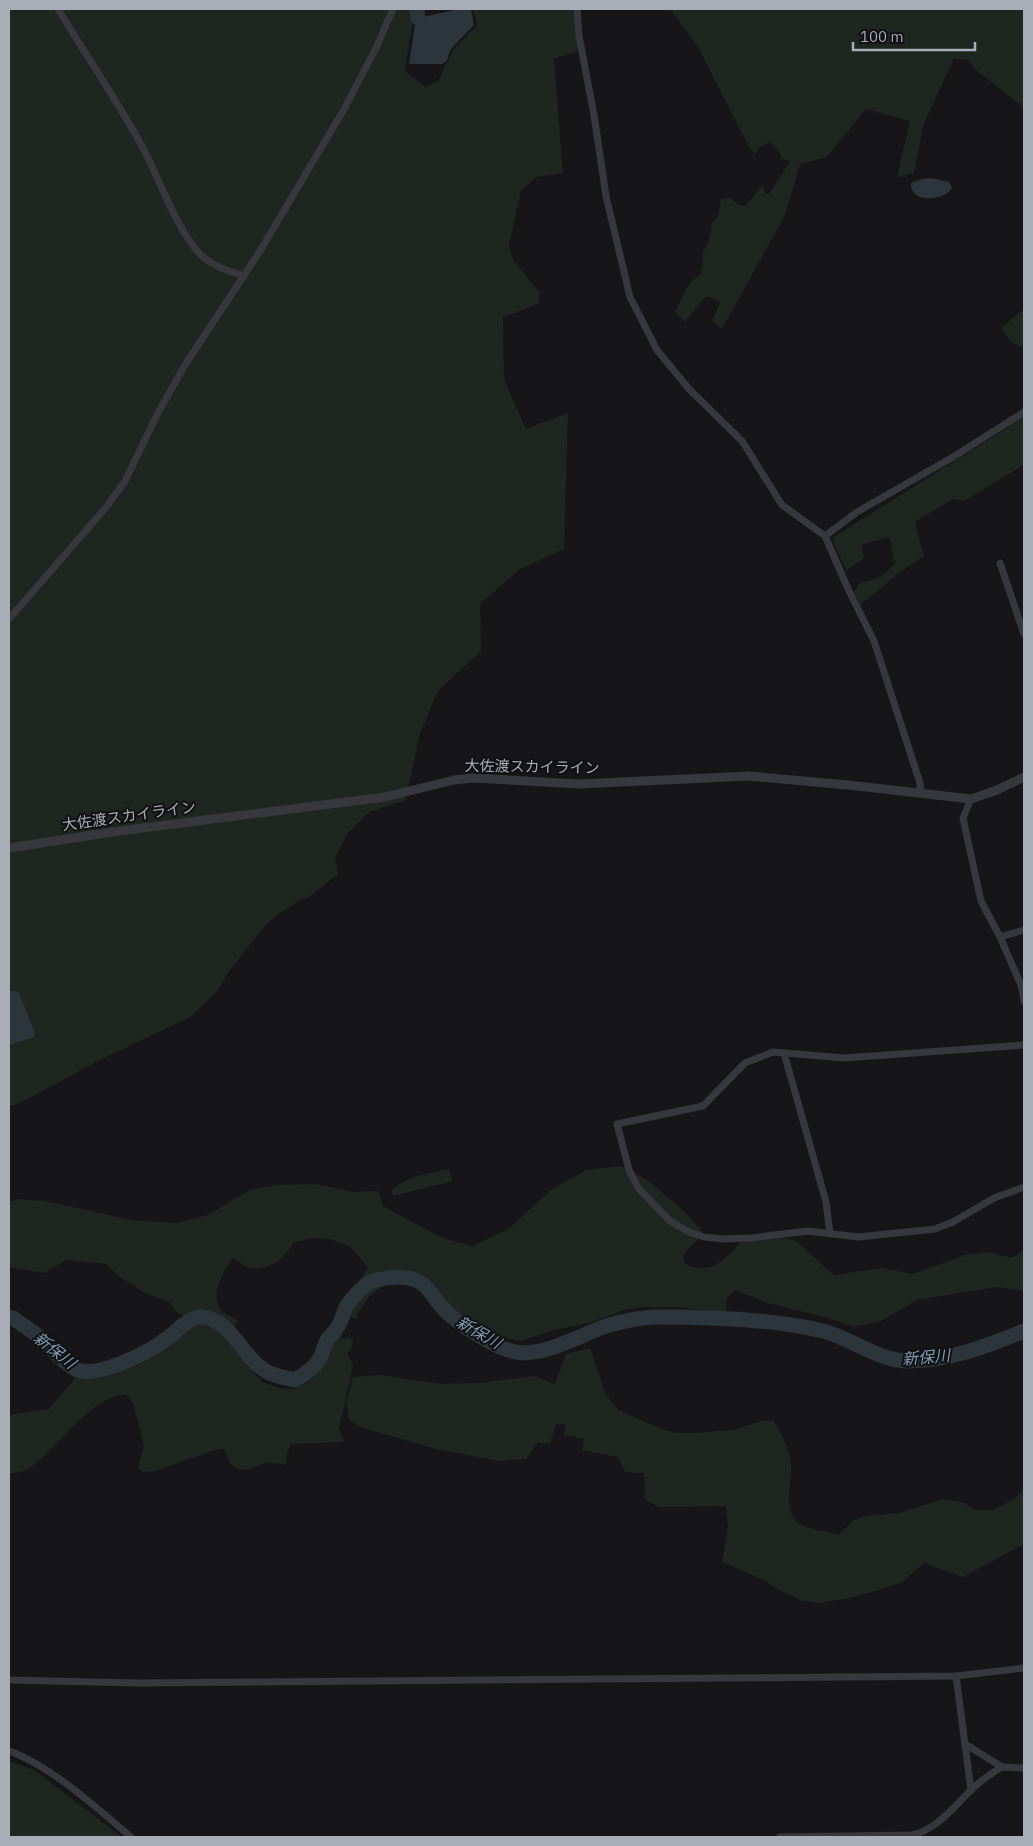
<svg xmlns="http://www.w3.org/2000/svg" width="1033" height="1846" font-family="'IBM Plex Sans','Noto Sans JP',sans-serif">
<rect width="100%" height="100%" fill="#161618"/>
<!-- green -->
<g fill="#1e261f">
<polygon points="9,9 413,9 413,19 405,71 426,87 438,81 453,50 477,25 473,9 576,9 578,51 554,59 563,173 536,177 521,191 509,245 513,260 540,293 538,304 503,317 504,380 526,429 568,413 564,549 520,569 480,604 481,651 438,691 419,736 406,800 369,812 347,834 335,858 338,874 309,897 299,901 278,914 262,929 227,974 218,990 206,1003 190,1017 102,1059 16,1105 9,1106"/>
<path d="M670,9H1024V108L975,69L967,60L954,58L923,126L914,173L897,177L910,121L866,109L827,157L800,164L785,215L722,329L712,321L720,302C715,299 711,296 705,297L685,322L675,312C682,299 687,280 701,275L703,253L709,239L712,223L718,216L721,199L731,198L738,205L745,206L761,187L764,188L766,194L770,193L790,161L782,159L780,153L770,142L760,147L755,154L750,149L698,47Z"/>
<path d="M1024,309V347C1011,345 1008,338 1001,328Z"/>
<polygon points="1024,415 1024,465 964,501 953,499 915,522 924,556 898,574 860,605 854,592 859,584 880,577 895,564 889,537 861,545 864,558 846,571 832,538 1004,430"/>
<path d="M621,1166L647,1180L683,1210L703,1232C698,1241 689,1246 683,1256L685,1264C710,1276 725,1260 741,1242L786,1238L796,1241L834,1275L883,1268L912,1274L969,1254L989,1252L1011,1258L1024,1250V1291L997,1287L917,1300L881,1321L854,1327L825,1317L768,1303L734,1290L726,1300V1312L674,1307H646L627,1309L592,1322L550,1331L521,1341L472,1334L445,1321L416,1286C409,1285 399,1281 392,1283C374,1287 363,1303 356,1319L347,1316L343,1307L347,1298L368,1268L351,1247L330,1239L313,1238L294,1242C284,1260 264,1276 243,1265C240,1263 236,1260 233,1258C224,1271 209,1293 221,1310C224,1314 233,1318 238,1321L233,1328L214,1317L199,1312L186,1316L177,1313L169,1302L145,1293L120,1277L106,1264L66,1260L44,1273L9,1267V1202L18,1199L46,1201L132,1220L177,1223L208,1215L249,1190L275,1185L315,1184L353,1192L379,1191L383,1206L440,1237L473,1246L508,1229L551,1190L586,1170Z"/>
<path d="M449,1169L452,1179L450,1182L393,1196L392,1191C401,1177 433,1173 449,1169Z"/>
<path d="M197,1323L209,1325L218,1330L262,1382L280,1388L294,1389L309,1382L326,1361L333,1339L340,1336L343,1339L349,1337L353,1340L352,1348L347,1353L353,1365L339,1429L344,1442L291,1444L287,1454L286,1465L268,1462L246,1470L239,1469L231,1465L224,1449L215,1450L155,1471L142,1472L138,1468L144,1445L133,1403L126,1394C91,1396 59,1447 31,1467C26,1471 16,1473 9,1474V1415L49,1409L75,1378C125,1370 157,1353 197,1323Z"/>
<path d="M590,1348L605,1393L618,1410L662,1429L677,1433H693L732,1430L762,1421H774C781,1434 790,1449 791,1464C793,1482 781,1512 800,1524C806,1528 829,1532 838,1535L854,1520L865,1516L899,1513L943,1499L965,1503L975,1510H993L1014,1499L1024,1489V1544L963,1577L924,1563L901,1583L855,1597L820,1603L801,1600L781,1591L764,1580L722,1562L728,1527L726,1506L659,1507L645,1500L644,1473L625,1472L618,1457L582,1450L584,1439L564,1435L566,1424H556L550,1444L538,1442L526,1459L499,1461L436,1449L360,1427L349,1419L346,1404L353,1377L380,1375L440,1384L480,1383L534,1376L555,1384L566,1354Z"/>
<polygon points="9,1761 34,1770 122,1837 9,1837"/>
</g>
<!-- water -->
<g fill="#2c353c">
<polygon points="459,9 471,9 474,25 450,50 447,61 442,64 409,64 415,25 418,18"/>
<path d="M931,178L949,182L952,188C944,202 909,203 911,183L922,179Z"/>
<polygon points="9,991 15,991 19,993 34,1031 35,1036 31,1038 9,1045"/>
</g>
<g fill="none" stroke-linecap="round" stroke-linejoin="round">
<!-- river -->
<g stroke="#2c353c" stroke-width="15">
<polyline points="417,9 418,18"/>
<path d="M9,1317L13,1318C21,1324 30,1329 38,1336C50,1346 61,1361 75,1369C97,1380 151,1351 169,1337C178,1330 189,1317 201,1317C230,1319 240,1352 260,1367C271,1376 283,1377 295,1380C304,1375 315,1367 320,1358C323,1352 324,1345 328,1339C331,1335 336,1331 338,1326C342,1321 343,1313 346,1307C353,1297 365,1283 376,1280C389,1277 409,1275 421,1283C430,1288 435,1300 442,1307C457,1324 495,1348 516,1352C544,1357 580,1335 606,1326C623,1321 642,1317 659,1317C711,1317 774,1319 823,1331C851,1338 878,1361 909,1361C949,1361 987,1346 1024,1331"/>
</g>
<!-- minor -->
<g stroke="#37383d" stroke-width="7">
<path d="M58,9C86,55 116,99 142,146C159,178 176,229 200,254C212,266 228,271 244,276"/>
<polyline points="577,9 579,36 594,115 606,196 630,297 657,350 689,389 742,441 782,505 825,536 849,591 874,641 920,783 921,794"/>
<polyline points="825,536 857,512 953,457 1024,412"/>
<polyline points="1000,563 1024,634"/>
<polyline points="9,619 108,505 125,481 158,413 185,365 260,251 343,111 376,48 393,9"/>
<polyline points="971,799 963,818 981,901 1000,937 1021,985 1024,1001"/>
<polyline points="1000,937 1024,930"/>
<polyline points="1024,1045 844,1058 773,1052 745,1063 703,1106 617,1124 629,1170 639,1189 670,1221 689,1232 704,1237 724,1239 751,1238 808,1231 858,1237 935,1229 953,1222 994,1198 1024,1187"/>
<polyline points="784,1053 826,1202 830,1234"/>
<polyline points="956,1676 971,1790"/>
<polyline points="9,1680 138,1683 956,1676 1024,1668"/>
<polyline points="965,1744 1002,1767 1024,1768"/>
<path d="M9,1751C50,1765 98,1809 131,1837"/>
<path d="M780,1837L912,1835C937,1829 953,1808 970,1791C980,1781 990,1774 1002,1767"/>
</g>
<!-- tertiary -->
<polyline stroke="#37383d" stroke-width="9" points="9,848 119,831 385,797 454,780 473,778 579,784 749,776 848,785 971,799 997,790 1024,777"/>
</g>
<g text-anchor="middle" stroke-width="4" stroke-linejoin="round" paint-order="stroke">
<!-- street labels -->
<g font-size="15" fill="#a8adb8" stroke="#111113">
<text transform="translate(532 767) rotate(1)" y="5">大佐渡スカイライン</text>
<text transform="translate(129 816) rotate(-8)" y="5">大佐渡スカイライン</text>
</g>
<!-- water labels -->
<g font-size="16" font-style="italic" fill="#7f9bb3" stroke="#111113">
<text transform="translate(479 1332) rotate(30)" y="6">新保川</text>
<text transform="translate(55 1350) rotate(38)" y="6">新保川</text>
<text transform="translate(926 1357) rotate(-5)" y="6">新保川</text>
</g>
</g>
<!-- border -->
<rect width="1033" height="1846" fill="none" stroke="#a8adb8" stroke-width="20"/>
<!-- scale -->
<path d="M853 42v8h122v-8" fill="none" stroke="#a8adb8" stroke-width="2.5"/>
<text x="860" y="42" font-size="15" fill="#a8adb8" stroke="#111113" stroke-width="4" paint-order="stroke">100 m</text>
</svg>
